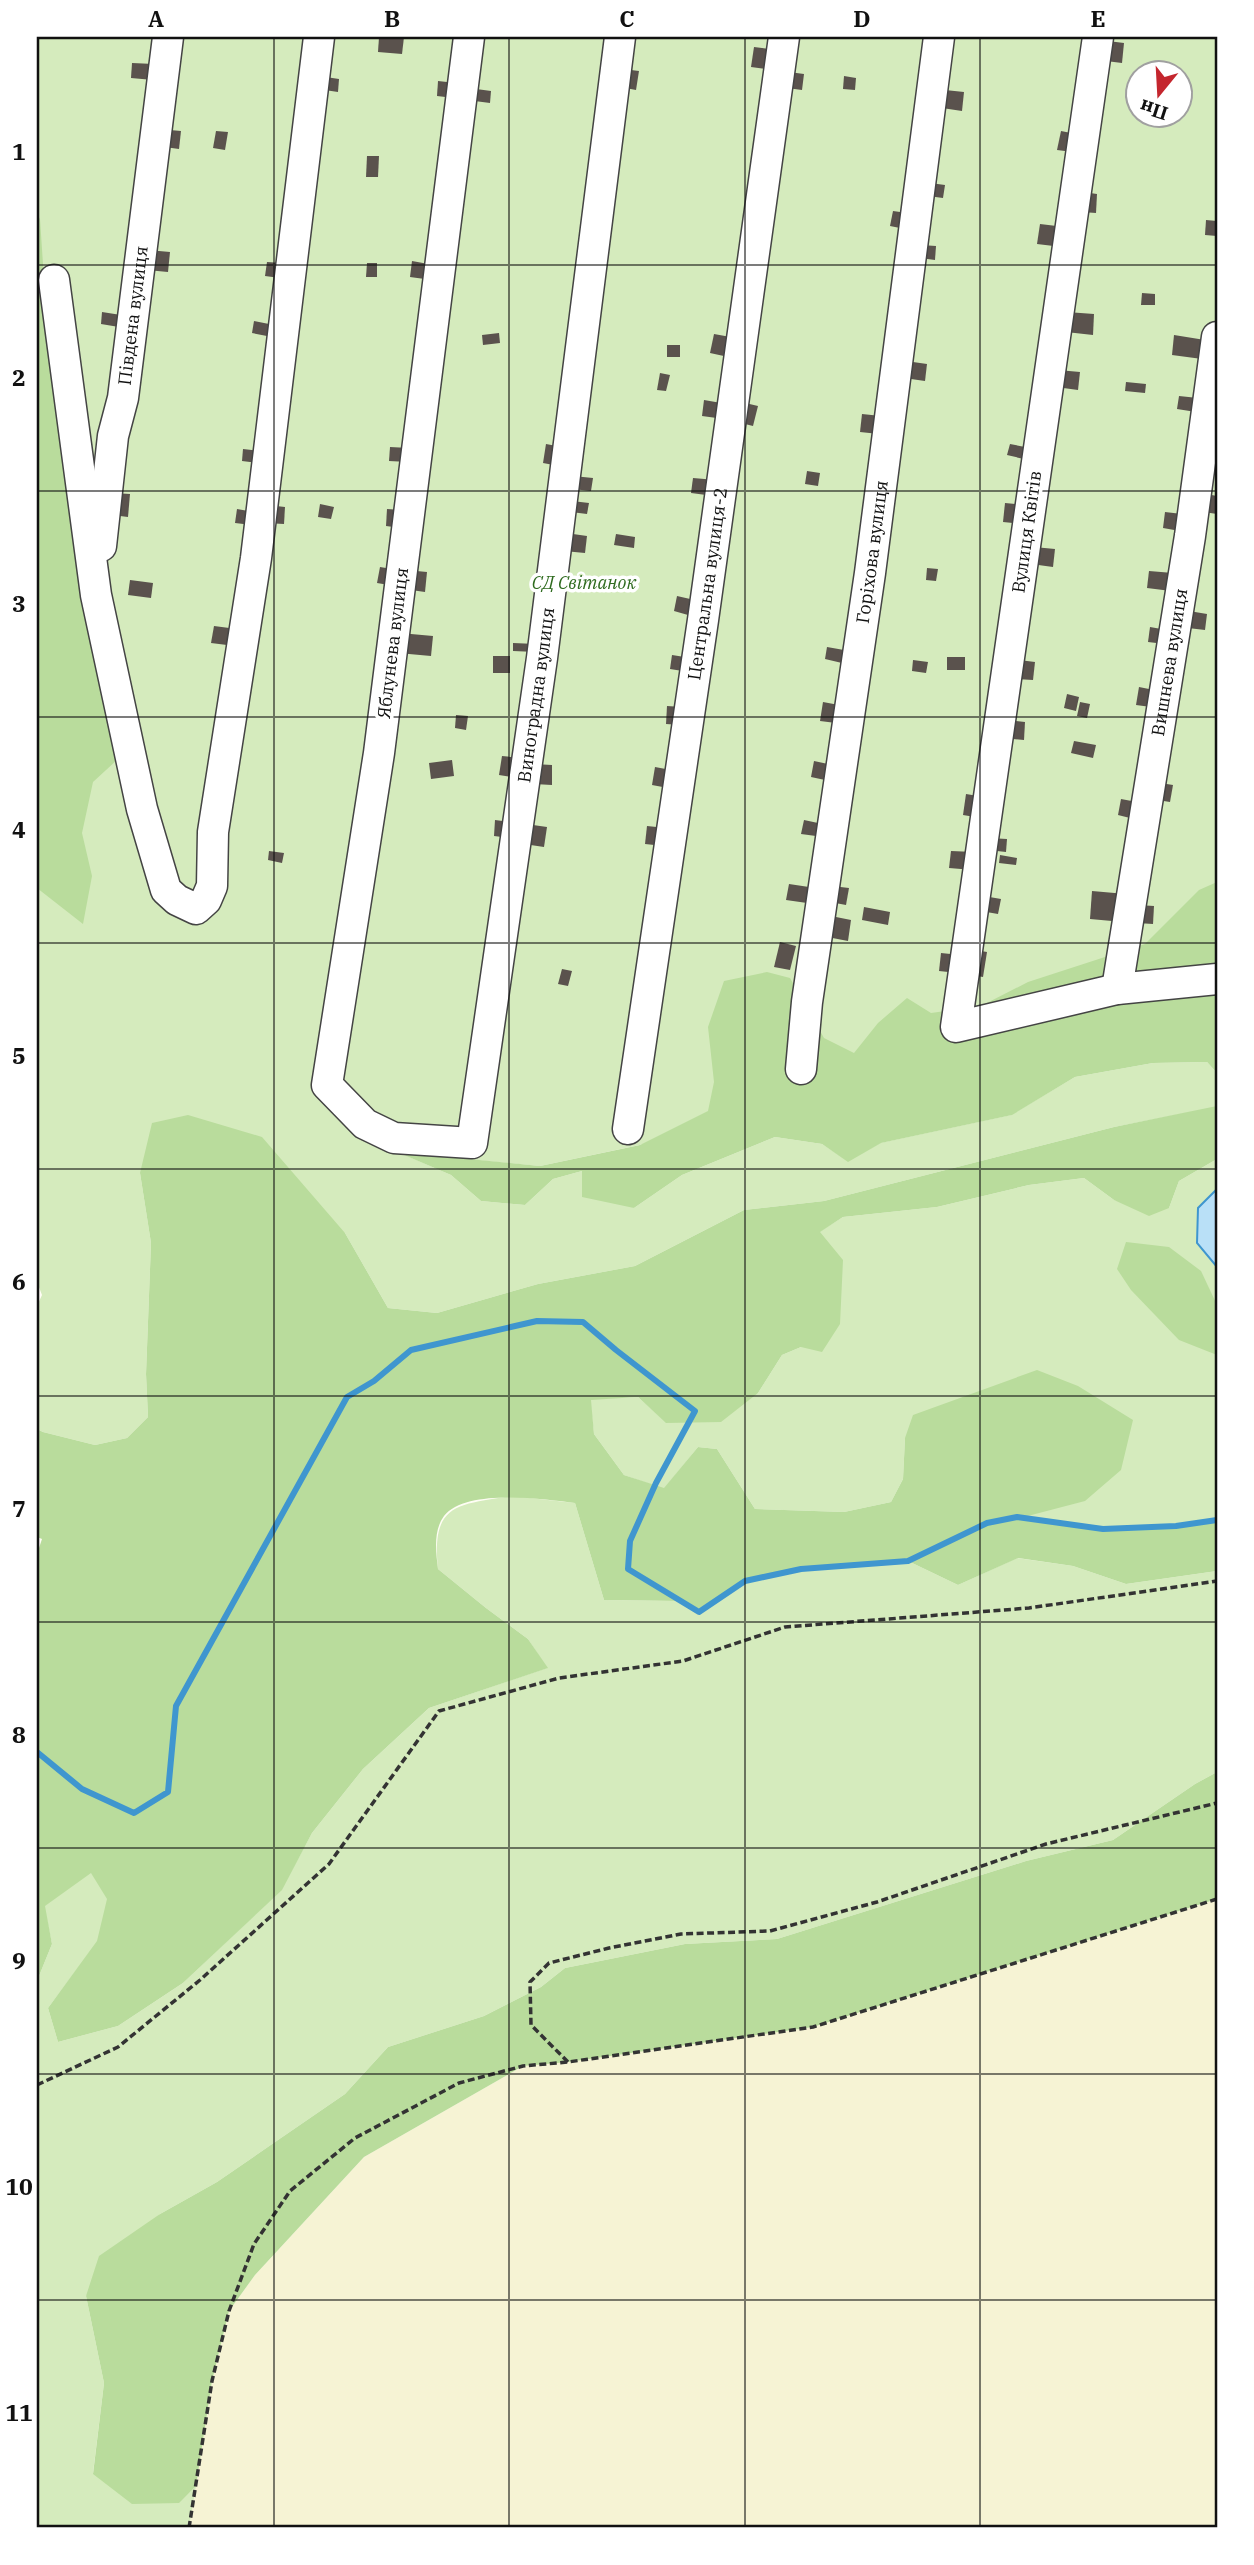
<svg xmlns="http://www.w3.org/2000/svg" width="1254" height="2565" font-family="'IBM Plex Serif',serif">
<rect width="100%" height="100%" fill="#fffdf5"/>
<!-- farmland -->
<polygon fill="#f6f3d4" points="1217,1899 1217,2528 189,2528 212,2381 229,2311 255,2275 364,2157 523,2066 813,2027"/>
<!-- green -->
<g fill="#d5ebbd" fill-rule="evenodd">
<path d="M37,37H1217V1023L540,1166L400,1153L451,1175L481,1201L525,1205L553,1179L582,1171L634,1208L682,1175L775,1137L822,1144L848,1161L880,1143L1011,1115L1075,1077L1153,1063L1207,1062L1217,1073V1107L1114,1127L824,1201L744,1210L635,1266L538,1284L437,1313L388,1308L345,1233L140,1173L151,1243L146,1374L148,1417L127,1438L95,1445L43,1432L37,1429V1306L42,1295L37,1282ZM1138,74H1180V116H1138Z"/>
<polygon points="1217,1159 1217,1189 1198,1208 1197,1243 1217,1267 1217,1520 1176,1526 1103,1529 1017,1517 905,1438 903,1479 891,1502 844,1512 755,1509 717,1449 698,1447 664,1489 624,1475 594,1434 590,1399 638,1397 667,1423 758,1393 782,1355 801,1347 819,1232 843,1217 937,1207 1029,1185 1084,1178 1114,1200 1169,1208 1179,1181"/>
<path d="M512,1496L575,1503L604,1600L679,1601L699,1612L745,1581L801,1568L908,1561L958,1585L1017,1558L1073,1566L1126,1584L1217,1571V1772L1195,1784L1113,1840L1026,1861L777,1939L685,1944L565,1968L541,1987L484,2016L388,2047L345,2094L217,2182L160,2214L86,2296L104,2383L93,2473L178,2503L196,2486L189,2528H37V1981L52,1944L44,1906L91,1872L108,1898L98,1941L48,2008L58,2042L118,2026L183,1983L281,1890L312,1833L363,1769L429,1708L547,1668L528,1639L486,1608L438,1569C431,1503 457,1505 512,1496Z"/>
</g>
<!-- forest -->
<g fill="#b9dc9c">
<polygon points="37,214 40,219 44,279 118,759 93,782 82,833 92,876 83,924 37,888"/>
<polygon points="1217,882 1217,1073 1207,1062 1153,1063 1075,1077 1012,1115 881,1143 848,1162 822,1144 775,1137 682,1175 634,1208 582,1197 582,1171 553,1179 525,1205 481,1201 451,1175 397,1152 540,1166 640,1145 708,1111 714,1082 708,1027 724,981 767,972 790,978 824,1038 854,1053 878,1023 907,998 931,1013 981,1006 1028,982 1145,944 1199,890"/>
<path d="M1217,1106V1159L1179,1181L1169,1208L1149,1216L1114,1200L1084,1178L1029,1185L937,1207L843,1217L820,1232L843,1260L840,1324L822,1352L801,1347L782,1355L758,1393L721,1422L666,1423L638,1397L591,1400L594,1434L624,1475L664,1488L698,1447L717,1449L755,1509L844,1512L891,1502L903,1479L905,1438L913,1415L1037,1370L1078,1386L1133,1420L1121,1470L1085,1501L1020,1518L1103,1529L1176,1526L1217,1520V1571L1126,1584L1073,1566L1018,1558L958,1585L908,1561L801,1568L745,1581L699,1612L679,1601L604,1600L575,1503C544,1499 466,1488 444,1516C433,1531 436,1552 438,1569L486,1608L528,1639L548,1668L429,1708L363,1769L312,1833L282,1890L183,1983L118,2026L58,2042L48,2008L97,1941L107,1899L91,1873L45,1906L52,1944L37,1981V1554L42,1539L37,1537V1429L43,1432L95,1445L127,1438L148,1417L146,1374L151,1243L140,1173L152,1123L188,1115L262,1137L345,1233L388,1308L437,1313L538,1284L635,1266L744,1210L824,1201L1114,1127Z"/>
<polygon points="1126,1242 1169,1247 1201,1271 1217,1305 1217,1355 1179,1340 1131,1290 1117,1269"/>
<polygon points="1217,1772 1217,1899 813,2027 568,2062 523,2066 364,2157 255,2275 229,2311 212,2381 196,2486 179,2503 132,2504 93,2474 104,2383 86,2296 99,2256 160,2214 217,2182 345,2094 388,2047 484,2016 541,1987 565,1968 685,1944 777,1939 1026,1861 1113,1840 1195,1784"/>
</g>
<!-- water -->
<polygon fill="#b9e0f7" stroke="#3f96cf" stroke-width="2" points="1217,1189 1217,1267 1197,1243 1198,1208"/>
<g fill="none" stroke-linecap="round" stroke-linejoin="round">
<!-- stream -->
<polyline stroke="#3f96cf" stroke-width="6" points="37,1752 82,1789 134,1813 168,1792 176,1706 347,1397 374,1381 411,1350 537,1321 583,1322 616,1350 695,1411 656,1483 630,1541 628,1569 699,1612 745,1581 801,1569 908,1561 987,1523 1017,1517 1103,1529 1176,1526 1217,1520"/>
</g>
<!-- building -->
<g fill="#5a524d">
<polygon points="379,37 404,37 402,54 378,52"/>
<polygon points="1100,40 1124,43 1122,63 1098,60"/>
<polygon points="754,47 776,50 774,70 751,67"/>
<polygon points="132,63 154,64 153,80 131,78"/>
<polygon points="623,69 639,71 636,90 620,87"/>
<polygon points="789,72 804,74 802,90 787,88"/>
<polygon points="319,76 339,79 338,92 318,89"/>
<polygon points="844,76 856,78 855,90 843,89"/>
<polygon points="438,81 456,83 454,98 437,96"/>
<polygon points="469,88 491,91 490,103 467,100"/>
<polygon points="945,90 964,92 962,111 942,108"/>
<polygon points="159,129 181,131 179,149 157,146"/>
<polygon points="216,131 228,132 225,150 213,148"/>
<polygon points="1061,131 1076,134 1073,152 1057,150"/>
<polygon points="367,156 379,156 378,177 366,177"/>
<polygon points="930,183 945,185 943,198 928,196"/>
<polygon points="1083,192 1097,194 1096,213 1082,212"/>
<polygon points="893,211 907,213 905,229 890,226"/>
<polygon points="1206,220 1217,221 1217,236 1205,235"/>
<polygon points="1040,224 1065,227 1062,247 1037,244"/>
<polygon points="921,245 936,246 935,260 920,258"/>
<polygon points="148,250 170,252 168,272 147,270"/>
<polygon points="412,261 434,265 432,280 410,277"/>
<polygon points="267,262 282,263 280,278 265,276"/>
<polygon points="367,263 377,263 377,277 366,277"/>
<polygon points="1142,293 1155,294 1155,305 1141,305"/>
<polygon points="102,312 121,315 119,327 101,324"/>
<polygon points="1067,312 1094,314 1093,335 1066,332"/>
<polygon points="254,321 274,325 272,337 252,333"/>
<polygon points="499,333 500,343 483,345 482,335"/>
<polygon points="714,334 736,338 733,358 710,353"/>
<polygon points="1174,335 1205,340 1202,359 1172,355"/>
<rect x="667" y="345" width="13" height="12"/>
<polygon points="906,361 927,364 925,381 904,378"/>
<polygon points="1058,370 1080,372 1078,390 1056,387"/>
<polygon points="660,373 670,375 666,391 657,390"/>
<polygon points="1126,382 1146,384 1145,393 1125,391"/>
<polygon points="1179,396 1198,398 1196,412 1177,409"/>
<polygon points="704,400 727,404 724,419 702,416"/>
<polygon points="741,402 758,406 753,426 737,422"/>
<polygon points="862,414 881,416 879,434 860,432"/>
<polygon points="546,444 562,447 559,466 543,463"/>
<polygon points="1010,444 1030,448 1028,460 1007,455"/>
<polygon points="390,447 409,448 408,462 389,461"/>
<polygon points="243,449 260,451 259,463 242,461"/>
<polygon points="807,471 820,473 818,486 805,484"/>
<polygon points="573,476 593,478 591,491 572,489"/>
<polygon points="693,478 716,480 714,496 691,493"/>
<polygon points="114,493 130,494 128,517 112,515"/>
<polygon points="1201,493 1217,496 1217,514 1197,511"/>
<polygon points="572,501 589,503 587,514 571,512"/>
<polygon points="1005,503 1025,505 1022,524 1003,522"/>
<polygon points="320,504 334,507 331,519 318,517"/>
<polygon points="267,505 285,507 284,524 266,523"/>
<polygon points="237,509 254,512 252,525 235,523"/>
<polygon points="387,509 402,510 401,528 386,526"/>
<polygon points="1165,512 1182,514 1180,531 1163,528"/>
<polygon points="566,533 587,536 585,553 564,551"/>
<polygon points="616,534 635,537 634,548 614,545"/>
<polygon points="1034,547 1055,549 1053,567 1031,564"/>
<polygon points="380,567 398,570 395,586 377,583"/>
<polygon points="927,568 938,569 936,581 926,580"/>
<polygon points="406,570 427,572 425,592 404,589"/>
<polygon points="1149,571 1173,573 1171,591 1147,588"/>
<polygon points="130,580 153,583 151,598 128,595"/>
<polygon points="677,596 699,601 695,617 674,611"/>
<polygon points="1189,611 1207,614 1205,630 1188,628"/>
<polygon points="214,626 237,629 235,646 211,643"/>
<polygon points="1150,627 1167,630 1165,644 1148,642"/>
<polygon points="400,633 433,636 431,656 398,653"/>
<polygon points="513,643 536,644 536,652 513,651"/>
<polygon points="827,647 844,650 842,663 825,659"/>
<polygon points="672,655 691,658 689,672 670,669"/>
<rect x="493" y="656" width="17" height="17"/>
<rect x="947" y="657" width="18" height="13"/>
<polygon points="913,660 928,662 926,673 912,671"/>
<polygon points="1019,660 1035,662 1033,680 1016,679"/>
<polygon points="1139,687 1154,690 1151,707 1136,705"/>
<polygon points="1067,694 1079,697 1076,711 1064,708"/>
<polygon points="823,702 839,705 836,723 820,721"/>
<polygon points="1080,702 1090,704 1087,718 1077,716"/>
<polygon points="667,706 682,707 681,725 666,724"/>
<polygon points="456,715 468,716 466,730 455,728"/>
<polygon points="1005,720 1025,722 1024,740 1003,738"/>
<polygon points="1074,741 1096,745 1093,758 1071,753"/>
<polygon points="502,756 521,758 518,778 499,775"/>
<polygon points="452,760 454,776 431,779 429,763"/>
<polygon points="814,761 828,764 825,780 811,777"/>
<polygon points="534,764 552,765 552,785 534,784"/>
<polygon points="655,767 671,770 668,788 652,785"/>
<polygon points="1154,782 1173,785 1170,802 1151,799"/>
<polygon points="966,794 984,797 981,818 963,815"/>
<polygon points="1121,799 1137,802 1134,819 1118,815"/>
<polygon points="495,820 511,822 510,838 494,836"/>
<polygon points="804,820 818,823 816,836 801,834"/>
<polygon points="526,824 547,827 544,847 524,844"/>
<polygon points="647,826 666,828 664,846 645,844"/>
<polygon points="989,838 1007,839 1006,852 988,850"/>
<polygon points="269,851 284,853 282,863 268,860"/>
<polygon points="951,851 974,852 973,870 949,868"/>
<polygon points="1000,855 1017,858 1016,865 999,863"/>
<polygon points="789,884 809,887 807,903 786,900"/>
<polygon points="832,886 849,888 846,905 830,902"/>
<polygon points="1092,891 1126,894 1123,922 1090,919"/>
<polygon points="978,895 1001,899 998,914 975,910"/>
<polygon points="1138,905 1154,906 1153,924 1137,923"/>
<polygon points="864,907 890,912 888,925 862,920"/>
<polygon points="826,915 851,920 848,941 822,936"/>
<polygon points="780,942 796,946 790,970 774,967"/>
<polygon points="975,950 987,952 983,977 971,975"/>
<polygon points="941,953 960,955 958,973 939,971"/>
<polygon points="562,969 572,971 568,986 558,984"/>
</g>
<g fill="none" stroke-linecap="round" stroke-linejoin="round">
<!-- minor casing -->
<g stroke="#444" stroke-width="33">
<g id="minor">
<path id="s1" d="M469,37L379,753L327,1085L365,1124L394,1138L472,1143L542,658L620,37"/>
<polyline points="1098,37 956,1027 1117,989 1217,979"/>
<polyline points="54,280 96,595 142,809 166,890 177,900 196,909 206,900 212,886 213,832 256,558 319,37"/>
<path id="s2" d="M101,546L113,436L123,398L168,37"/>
<path id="s3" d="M1117,989L1190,536L1217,337"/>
<path id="s4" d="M801,1069L807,1002L870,573L939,37"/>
<path id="s5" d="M628,1129L703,620L784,37"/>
</g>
</g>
<!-- path -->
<g stroke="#333" stroke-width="3.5" stroke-dasharray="7 3.5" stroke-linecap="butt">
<polyline points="568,2062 531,2025 530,1982 549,1963 609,1948 681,1934 770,1931 877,1902 1046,1844 1217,1803"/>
<polyline points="37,2085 118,2047 200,1980 329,1864 439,1711 559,1678 683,1661 785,1627 1029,1608 1217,1581"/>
<polyline points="189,2528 212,2381 229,2311 254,2244 290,2191 355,2138 459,2083 523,2066 568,2062 813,2027 1217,1899"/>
</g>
<!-- minor -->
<use href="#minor" stroke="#fff" stroke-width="30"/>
</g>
<!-- grid -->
<path fill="none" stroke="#111" stroke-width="2" stroke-opacity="0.55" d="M274,37V2528M509,37V2528M745,37V2528M980,37V2528M37,265H1217M37,491H1217M37,717H1217M37,943H1217M37,1169H1217M37,1396H1217M37,1622H1217M37,1848H1217M37,2074H1217M37,2300H1217"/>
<g text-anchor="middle" stroke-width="7" stroke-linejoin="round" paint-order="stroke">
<!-- street labels -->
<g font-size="18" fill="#111" stroke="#fff">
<text dy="6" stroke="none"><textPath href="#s2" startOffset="233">Південа вулиця</textPath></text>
<text transform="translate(1027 532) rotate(-82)" y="6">Вулиця Квітів</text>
<text dy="6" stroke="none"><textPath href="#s4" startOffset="522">Горіхова вулиця</textPath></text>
<text dy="6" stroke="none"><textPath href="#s5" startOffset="551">Центральна вулиця-2</textPath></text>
<text transform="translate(393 643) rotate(-83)" y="6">Яблунева вулиця</text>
<text dy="6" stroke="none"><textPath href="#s3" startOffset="331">Вишнева вулиця</textPath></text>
<text dy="6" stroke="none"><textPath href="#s1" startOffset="1675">Виноградна вулиця</textPath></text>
</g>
<!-- park labels -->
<g font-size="18" font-style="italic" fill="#2f6b1f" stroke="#fff">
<text x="584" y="589">СД Світанок</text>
</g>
</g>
<!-- border -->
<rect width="1254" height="2565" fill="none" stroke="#ffffff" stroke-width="77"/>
<!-- north arrow -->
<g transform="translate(1159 94) rotate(198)"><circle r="33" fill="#ffffff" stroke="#a0a0a0" stroke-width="2"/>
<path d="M0-5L12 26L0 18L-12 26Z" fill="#c4262e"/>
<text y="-10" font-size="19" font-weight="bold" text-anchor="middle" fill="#111111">Пн</text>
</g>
<rect x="38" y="38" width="1178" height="2488" fill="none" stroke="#111" stroke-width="2.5"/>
<g font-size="23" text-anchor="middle" font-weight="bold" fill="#111">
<text x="156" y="27">A</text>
<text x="392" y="27">B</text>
<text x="627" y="27">C</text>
<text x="862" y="27">D</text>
<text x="1098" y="27">E</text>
<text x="19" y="160">1</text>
<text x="19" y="386">2</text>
<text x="19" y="612">3</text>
<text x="19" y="838">4</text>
<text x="19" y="1064">5</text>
<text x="19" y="1290">6</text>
<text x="19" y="1517">7</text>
<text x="19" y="1743">8</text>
<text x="19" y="1969">9</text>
<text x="19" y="2195">10</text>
<text x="19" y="2421">11</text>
</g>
</svg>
